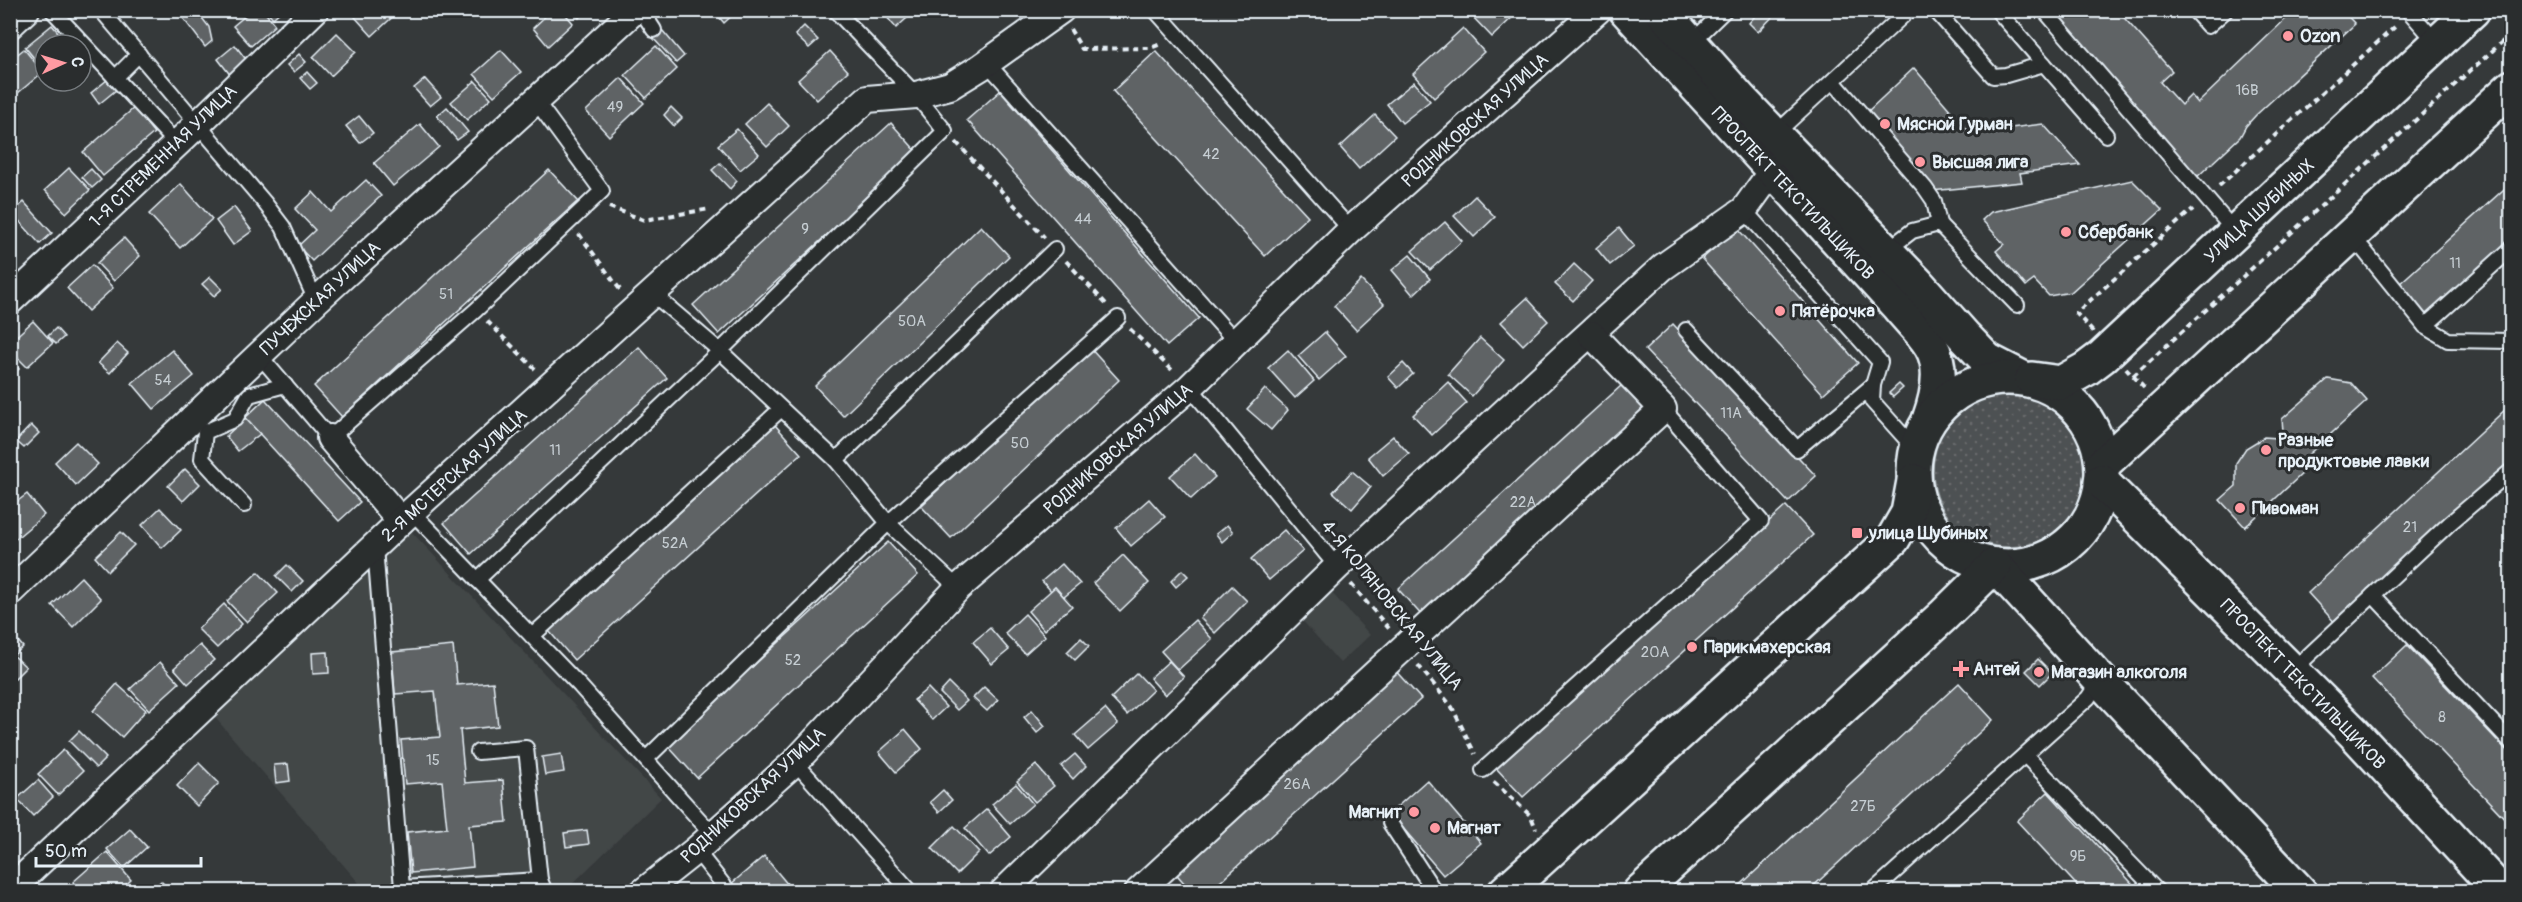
<svg xmlns="http://www.w3.org/2000/svg" width="2522" height="902" font-family="Pangolin,sans-serif">
<defs>
<pattern id="grass-dots" width="8" height="8" patternUnits="userSpaceOnUse" patternTransform="scale(1.5)"><rect width="8" height="8" fill="#4d5152"/><path d="M2 2h.1M6 6h.1" fill="none" stroke="#676a6c" stroke-width="1.8" stroke-linecap="round"/></pattern>
</defs>
<rect width="100%" height="100%" fill="#35393a"/>
<filter id="ink" filterUnits="userSpaceOnUse"><feTurbulence type="fractalNoise" baseFrequency=".0167" numOctaves="2"/><feDisplacementMap in="SourceGraphic" scale="12" xChannelSelector="R" yChannelSelector="G"/><feConvolveMatrix kernelMatrix="1 2 1 2 8 2 1 2 1" color-interpolation-filters="sRGB"/></filter>
<g filter="url(#ink)">
<!-- built -->
<g fill="#424647">
<polygon points="410,530 661,798 565,891 366,891 211,713 375,560"/>
<polygon points="1331,592 1370,635 1340,663 1301,619"/>
</g>
<!-- grass -->
<circle fill="url(#grass-dots)" stroke="#9aa1a5" stroke-width="1.5" cx="2009" cy="471" r="76"/>
<!-- building -->
<g fill="#5f6365" stroke="#e8f1f8" stroke-width="1.5">
<polygon points="177,10 196,10 209,27 212,41 205,47"/>
<polygon points="252,10 263,10 275,25 251,46 233,26"/>
<polygon points="266,10 282,10 273,18"/>
<polygon points="362,10 400,10 372,36 355,17"/>
<polygon points="552,10 562,10 573,23 548,46 533,28"/>
<polygon points="571,10 586,10 579,18"/>
<polygon points="713,10 738,10 724,23"/>
<polygon points="881,10 916,10 896,28"/>
<polygon points="1476,10 1520,10 1492,37 1471,15"/>
<polygon points="1760,10 1777,12 1758,32 1749,23"/>
<polygon points="2044,10 2117,10 2172,71 2160,82 2181,105 2191,95 2198,103 2295,10 2342,10 2355,24 2256,115 2246,126 2240,137 2197,177"/>
<polygon points="52,25 69,45 45,45 43,69 25,47"/>
<polygon points="804,26 818,40 809,48 795,35"/>
<polygon points="1463,28 1484,52 1434,98 1413,74"/>
<polygon points="662,30 684,56 676,63 653,38"/>
<polygon points="337,33 356,52 331,76 313,57"/>
<polygon points="235,45 248,62 231,76 218,59"/>
<polygon points="656,46 677,69 646,98 625,75"/>
<polygon points="24,49 43,72 18,93 10,84 10,60"/>
<polygon points="501,50 521,72 494,96 474,74"/>
<polygon points="830,51 848,71 817,100 798,80"/>
<polygon points="1156,51 1308,216 1265,256 1113,91"/>
<polygon points="299,54 306,62 294,72 287,65"/>
<polygon points="81,59 89,69 81,76"/>
<polygon points="1914,68 1970,133 2043,124 2080,165 2020,173 2022,182 1931,191 1867,112"/>
<polygon points="307,72 317,83 310,89 300,78"/>
<polygon points="621,78 644,103 609,136 586,111"/>
<polygon points="425,79 441,97 430,106 414,88"/>
<polygon points="107,80 116,90 99,104 91,93"/>
<polygon points="54,81 74,81 61,91"/>
<polygon points="475,81 491,98 467,120 451,102"/>
<polygon points="1414,82 1430,101 1402,123 1387,104"/>
<polygon points="1000,91 1199,318 1167,346 967,120"/>
<polygon points="767,103 789,126 767,147 745,124"/>
<polygon points="447,107 468,132 457,140 437,116"/>
<polygon points="671,107 682,118 674,126 664,115"/>
<polygon points="134,108 154,133 103,176 83,152"/>
<polygon points="1375,115 1395,136 1359,169 1340,147"/>
<polygon points="359,116 373,133 360,143 346,126"/>
<polygon points="891,123 917,152 719,334 693,305"/>
<polygon points="420,124 439,147 393,186 374,163"/>
<polygon points="737,129 759,154 740,170 718,145"/>
<polygon points="720,163 737,181 730,189 712,170"/>
<polygon points="69,168 90,190 66,213 45,190"/>
<polygon points="91,169 101,180 92,188 82,177"/>
<polygon points="549,170 578,201 342,417 314,386"/>
<polygon points="366,180 381,196 312,261 298,246 315,230 295,209 313,192 331,212"/>
<polygon points="2132,180 2162,210 2071,292 2049,296 2034,280 2026,286 1996,251 2004,244 1982,220 1991,212"/>
<polygon points="2512,182 2512,242 2428,318 2398,285"/>
<polygon points="181,184 212,219 180,248 149,214"/>
<polygon points="1475,196 1495,217 1474,237 1454,216"/>
<polygon points="24,202 52,233 40,244 12,213"/>
<polygon points="234,207 252,231 233,245 216,221"/>
<polygon points="1445,222 1462,241 1430,270 1412,251"/>
<polygon points="981,226 1009,256 843,416 815,386"/>
<polygon points="1619,228 1634,246 1610,265 1596,248"/>
<polygon points="1737,228 1858,363 1823,394 1702,259"/>
<polygon points="124,238 140,256 114,281 97,263"/>
<polygon points="1410,255 1430,279 1413,295 1392,270"/>
<polygon points="1574,264 1592,281 1573,301 1555,284"/>
<polygon points="92,265 113,288 88,311 67,288"/>
<polygon points="210,277 222,289 214,296 202,284"/>
<polygon points="1361,280 1384,304 1356,330 1334,306"/>
<polygon points="1527,298 1548,321 1523,345 1501,322"/>
<polygon points="33,321 53,343 27,367 10,350 10,342"/>
<polygon points="1673,324 1816,476 1788,502 1645,350"/>
<polygon points="56,328 64,337 56,344 48,336"/>
<polygon points="1325,332 1346,356 1319,380 1298,356"/>
<polygon points="1480,338 1504,360 1472,396 1448,374"/>
<polygon points="117,343 128,353 110,373 98,363"/>
<polygon points="639,347 667,378 471,554 444,523"/>
<polygon points="1089,347 1119,380 951,538 921,506"/>
<polygon points="172,350 194,376 154,409 132,383"/>
<polygon points="1288,350 1314,381 1295,398 1268,368"/>
<polygon points="10,360 19,369 10,377"/>
<polygon points="1403,363 1413,374 1398,388 1388,377"/>
<polygon points="2328,379 2351,383 2367,401 2298,464 2305,471 2245,527 2220,500 2236,486 2236,463 2246,448 2264,437 2278,438 2284,443 2282,419"/>
<polygon points="1448,382 1467,403 1432,435 1413,415"/>
<polygon points="1899,384 1903,388 1893,397 1889,393"/>
<polygon points="1622,385 1648,414 1424,618 1398,589"/>
<polygon points="1265,389 1288,410 1271,430 1247,409"/>
<polygon points="265,399 360,502 339,521 245,418"/>
<polygon points="2508,407 2512,411 2512,462 2337,625 2308,593"/>
<polygon points="245,418 260,434 238,451 226,436"/>
<polygon points="31,425 39,433 24,448 16,441"/>
<polygon points="775,425 801,454 574,660 549,631"/>
<polygon points="1393,436 1409,454 1383,476 1368,457"/>
<polygon points="76,442 98,464 76,485 55,462"/>
<polygon points="1195,454 1215,477 1191,499 1170,476"/>
<polygon points="185,469 200,484 183,501 168,486"/>
<polygon points="1352,471 1371,487 1352,509 1333,492"/>
<polygon points="27,494 44,515 13,541 10,538 10,507"/>
<polygon points="1149,499 1165,517 1131,546 1116,528"/>
<polygon points="1786,506 1813,535 1523,797 1496,768"/>
<polygon points="160,508 181,530 162,548 142,525"/>
<polygon points="1227,525 1233,532 1222,542 1216,534"/>
<polygon points="1284,530 1303,551 1269,580 1251,559"/>
<polygon points="121,532 134,545 108,571 95,557"/>
<polygon points="888,542 918,575 697,778 667,745"/>
<polygon points="1123,555 1149,583 1120,611 1093,583"/>
<polygon points="1062,564 1080,584 1064,597 1055,587 1051,591 1042,581"/>
<polygon points="287,565 303,581 292,592 276,576"/>
<polygon points="1182,570 1188,576 1176,587 1171,581"/>
<polygon points="258,572 278,593 247,622 227,601"/>
<polygon points="81,577 101,599 73,627 52,605"/>
<polygon points="1232,586 1247,601 1215,633 1200,618"/>
<polygon points="1055,587 1072,606 1044,630 1028,611"/>
<polygon points="224,604 242,624 217,648 198,629"/>
<polygon points="1025,614 1045,636 1025,654 1005,633"/>
<polygon points="1195,620 1212,639 1178,670 1161,651"/>
<polygon points="990,628 1009,650 992,664 973,642"/>
<polygon points="14,636 23,647 15,654 10,649 10,639"/>
<polygon points="1081,638 1089,646 1075,660 1067,652"/>
<polygon points="200,645 214,660 188,684 174,668"/>
<polygon points="2407,645 2512,756 2512,826 2372,678"/>
<polygon points="453,646 457,685 493,682 498,726 460,730 465,783 503,780 507,822 469,825 473,867 411,873 407,832 447,828 442,781 405,784 401,740 440,737 435,691 395,694 392,652"/>
<polygon points="10,652 26,667 14,679 10,676"/>
<polygon points="328,652 329,673 313,674 312,653"/>
<polygon points="2038,659 2052,673 2040,685 2026,671"/>
<polygon points="1169,661 1184,677 1165,695 1150,678"/>
<polygon points="160,662 179,683 149,710 130,689"/>
<polygon points="1393,668 1421,699 1209,892 1192,892 1172,869"/>
<polygon points="1137,673 1153,690 1127,715 1111,698"/>
<polygon points="949,683 967,701 957,710 940,693"/>
<polygon points="1959,683 1993,720 1807,892 1733,892"/>
<polygon points="117,684 146,710 122,737 93,711"/>
<polygon points="984,687 998,700 987,711 973,698"/>
<polygon points="928,688 946,707 932,720 914,700"/>
<polygon points="1105,709 1118,724 1088,750 1075,735"/>
<polygon points="1032,710 1045,726 1037,733 1024,717"/>
<polygon points="905,729 922,749 896,772 879,752"/>
<polygon points="79,731 106,758 96,768 69,741"/>
<polygon points="63,750 83,771 58,795 38,774"/>
<polygon points="561,754 564,772 545,775 542,757"/>
<polygon points="1075,754 1086,766 1073,779 1061,766"/>
<polygon points="199,763 219,783 197,806 177,786"/>
<polygon points="288,764 290,781 276,783 274,765"/>
<polygon points="1036,765 1054,786 1035,802 1017,781"/>
<polygon points="38,780 53,797 33,816 17,799"/>
<polygon points="1427,780 1481,843 1443,875 1390,813"/>
<polygon points="1016,784 1033,804 1010,824 992,804"/>
<polygon points="943,790 952,800 939,812 930,802"/>
<polygon points="2048,792 2140,892 2083,892 2017,821"/>
<polygon points="987,809 1011,837 989,856 965,828"/>
<polygon points="954,826 979,852 957,874 932,848"/>
<polygon points="130,829 147,847 124,868 107,849"/>
<polygon points="587,830 589,844 566,847 564,833"/>
<polygon points="107,852 131,880 118,892 81,892 73,882"/>
<polygon points="764,856 794,892 737,892 731,884"/>
<polygon points="161,881 168,889 165,892 150,892"/>
</g>
<g fill="none" stroke-linecap="round" stroke-linejoin="round">
<!-- service casing -->
<g stroke="#e8f1f8" stroke-width="18">
<g id="service">
<polyline points="52,10 177,144"/>
<polyline points="101,10 264,202 283,227 316,301"/>
<polyline points="641,10 654,30"/>
<polyline points="1155,10 1351,230"/>
<polyline points="1935,10 1993,76 2006,75 2044,64"/>
<polyline points="1997,10 2106,135"/>
<polyline points="2044,10 2236,233"/>
<polyline points="2194,10 2208,26 2226,10"/>
<polyline points="2408,10 2438,44"/>
<polyline points="1691,43 1725,10"/>
<polyline points="987,63 1237,343"/>
<polyline points="115,78 139,54"/>
<polyline points="1833,81 1925,188 1934,201 1939,224"/>
<polyline points="1774,135 1909,10"/>
<polyline points="1744,210 1880,362 1873,385 1872,401 1916,450"/>
<polyline points="2346,240 2363,249 2425,326 2448,340 2512,341"/>
<polyline points="1886,251 1912,231 1939,224 2017,305"/>
<polyline points="653,294 720,351 945,131 916,95 835,10"/>
<polyline points="2425,326 2512,248"/>
<polyline points="1686,330 1797,449 1873,385"/>
<polyline points="259,355 330,438 476,310 602,191 536,101"/>
<polyline points="1190,387 1337,567"/>
<polyline points="836,460 888,523 1118,318"/>
<polyline points="244,505 202,459 205,432 235,419 249,395 285,385"/>
<polyline points="413,513 580,686 713,835"/>
<polyline points="375,547 402,888 540,880 545,892"/>
<polyline points="477,580 720,351 836,460 1055,249"/>
<polyline points="2373,595 2512,743"/>
<polyline points="532,636 781,409"/>
<polyline points="2292,671 2450,523 2512,470"/>
<polyline points="478,752 526,748 540,880"/>
<polyline points="2025,755 2158,892"/>
<polyline points="646,759 888,523 958,588"/>
<polyline points="795,762 911,892"/>
<polyline points="1483,770 1761,521 1663,409"/>
<polyline points="1390,823 1435,892"/>
<polyline points="696,850 729,892"/>
<polyline points="1872,892 2088,698 2100,680"/>
</g>
</g>
<!-- minor casing -->
<g stroke="#e8f1f8" stroke-width="30">
<g id="minor">
<polyline points="10,25 26,10"/>
<polyline points="10,301 199,123 315,10"/>
<polyline points="330,438 401,521"/>
<polyline points="10,592 316,301 635,10"/>
<polyline points="10,890 401,521 867,99 916,95 950,86 981,67 1061,10"/>
<polyline points="643,892 696,850 795,762 958,588 1190,387 1351,230 1598,10"/>
<polyline points="1003,892 1337,567 1565,356 1663,267 1744,210 1772,171"/>
<polyline points="1138,892 1663,409 1591,334"/>
</g>
</g>
<!-- secondary casing -->
<g stroke="#e8f1f8" stroke-width="38">
<g id="secondary">
<path d="M1626,10L1897,305C1907,318 1922,331 1931,346C1944,368 1937,398 1929,420"/>
<polyline points="1661,10 1741,100 1918,284 1965,337 1987,360 2022,378"/>
<circle cx="2008" cy="472" r="94"/>
<polyline points="2032,379 2061,383 2086,369 2102,357 2473,10"/>
<polyline points="2102,465 2512,87"/>
<polyline points="2101,481 2353,732 2501,892"/>
<polyline points="1995,565 2100,680 2300,892"/>
<polyline points="1505,892 1893,539 1908,513 1914,481"/>
<polyline points="1640,892 1943,616 1995,565"/>
</g>
</g>
<!-- path -->
<g stroke="#e8f1f8" stroke-width="4" stroke-dasharray="6 4.5" stroke-linecap="butt">
<polyline points="1070,29 1082,49 1151,48 1161,44"/>
<polyline points="956,142 1045,238"/>
<polyline points="2219,186 2398,24"/>
<polyline points="609,207 644,220 710,209"/>
<polyline points="579,234 621,291"/>
<polyline points="1066,261 1108,306"/>
<polyline points="487,321 535,369"/>
<polyline points="1130,329 1174,372"/>
<polyline points="2093,332 2076,313 2193,209"/>
<polyline points="2126,368 2146,390"/>
<polyline points="2133,376 2512,33"/>
<polyline points="1351,584 1391,631"/>
<polyline points="1418,665 1452,707 1475,754"/>
<polyline points="1494,782 1531,816 1536,829"/>
</g>
<!-- service -->
<use href="#service" stroke="#2a2d2e" stroke-width="14"/>
<!-- minor -->
<use href="#minor" stroke="#2a2d2e" stroke-width="26"/>
<!-- secondary -->
<use href="#secondary" stroke="#2a2d2e" stroke-width="33"/>
</g>
</g>
<!-- markers -->
<g fill="#ff9aa2" stroke="#2a2d2e" stroke-width="2">
<circle cx="2288" cy="36" r="6"/>
<circle cx="1885" cy="124" r="6"/>
<circle cx="1920" cy="162" r="6"/>
<circle cx="2066" cy="232" r="6"/>
<circle cx="1780" cy="311" r="6"/>
<circle cx="2266" cy="450" r="6"/>
<circle cx="2240" cy="508" r="6"/>
<rect x="1851" y="527" width="12" height="12" rx="3"/>
<circle cx="1692" cy="647" r="6"/>
<path d="M1958 660h6v6h6v6h-6v6h-6v-6h-6v-6h6z"/>
<circle cx="2039" cy="672" r="6"/>
<circle cx="1414" cy="812" r="6"/>
<circle cx="1435" cy="828" r="6"/>
</g>
<g text-anchor="middle" stroke-width="6" stroke-linejoin="round" paint-order="stroke">
<!-- number labels -->
<g font-size="15" fill="#c6ced3">
<text x="2247" y="95">16В</text>
<text x="615" y="112">49</text>
<text x="1211" y="159">42</text>
<text x="1083" y="224">44</text>
<text x="805" y="234">9</text>
<text x="2455" y="268">11</text>
<text x="446" y="299">51</text>
<text x="912" y="326">50А</text>
<text x="163" y="385">54</text>
<text x="1731" y="418">11А</text>
<text x="1020" y="448">50</text>
<text x="555" y="455">11</text>
<text x="1523" y="507">22А</text>
<text x="2410" y="532">21</text>
<text x="675" y="548">52А</text>
<text x="1655" y="657">20А</text>
<text x="793" y="665">52</text>
<text x="2442" y="722">8</text>
<text x="433" y="765">15</text>
<text x="1297" y="789">26А</text>
<text x="1863" y="811">27Б</text>
<text x="2078" y="861">9Б</text>
</g>
<!-- poi labels -->
<g font-size="18" font-weight="bold" fill="#e8f1f8" stroke="#2a2d2e" text-anchor="start">
<text x="2300" y="42">Ozon</text>
<text x="1897" y="130">Мясной Гурман</text>
<text x="1932" y="168">Высшая лига</text>
<text x="2078" y="238">Сбербанк</text>
<text x="1792" y="317">Пятёрочка</text>
<text x="2278" y="446">Разные<tspan x="2278" dy="21">продуктовые лавки</tspan></text>
<text x="2252" y="514">Пивоман</text>
<text x="1869" y="539">улица Шубиных</text>
<text x="1704" y="653">Парикмахерская</text>
<text x="1973" y="675">Антей</text>
<text x="2051" y="678">Магазин алкоголя</text>
<text x="1402" y="818" text-anchor="end">Магнит</text>
<text x="1447" y="834">Магнат</text>
</g>
<!-- street labels -->
<g font-size="18" fill="#e8f1f8" stroke="#2a2d2e">
<text transform="translate(1475 120) rotate(-42)" y="6">РОДНИКОВСКАЯ УЛИЦА</text>
<text transform="translate(163 156) rotate(-44)" y="6">1-Я СТРЕМЕННАЯ УЛИЦА</text>
<text transform="translate(1793 193) rotate(47)" y="6">ПРОСПЕКТ ТЕКСТИЛЬЩИКОВ</text>
<text transform="translate(2259 211) rotate(-43)" y="6">УЛИЦА ШУБИНЫХ</text>
<text transform="translate(320 298) rotate(-43)" y="6">ПУЧЕЖСКАЯ УЛИЦА</text>
<text transform="translate(1118 449) rotate(-41)" y="6">РОДНИКОВСКАЯ УЛИЦА</text>
<text transform="translate(454 475) rotate(-42)" y="6">2-Я МСТЕРСКАЯ УЛИЦА</text>
<text transform="translate(1392 605) rotate(51)" y="6">4-Я КОЛЯНОВСКАЯ УЛИЦА</text>
<text transform="translate(2303 684) rotate(46)" y="6">ПРОСПЕКТ ТЕКСТИЛЬЩИКОВ</text>
<text transform="translate(753 795) rotate(-43)" y="6">РОДНИКОВСКАЯ УЛИЦА</text>
</g>
</g>
<!-- margin -->
<rect width="2522" height="902" fill="none" stroke="#2a2d2e" stroke-width="36"/>
<rect x="18" y="18" width="2486" height="866" fill="none" stroke="#e8f1f8" stroke-width="2" filter="url(#ink)"/>
<!-- north arrow -->
<g transform="translate(63 63) rotate(86)"><circle r="28" fill="#2a2d2e" stroke="#767b7f" stroke-width="1.5"/>
<path d="M0-4.5L10 22L0 15L-10 22Z" fill="#ff9aa2"/>
<text y="-9" font-size="16" font-weight="bold" text-anchor="middle" fill="#e8f1f8">С</text>
</g>
<!-- scale -->
<path d="M36 857v9h165v-9" fill="none" stroke="#e8f1f8" stroke-width="3"/>
<text x="45" y="857" font-size="18" fill="#e8f1f8" stroke="#2a2d2e" stroke-width="4.5" paint-order="stroke">50 m</text>
</svg>
